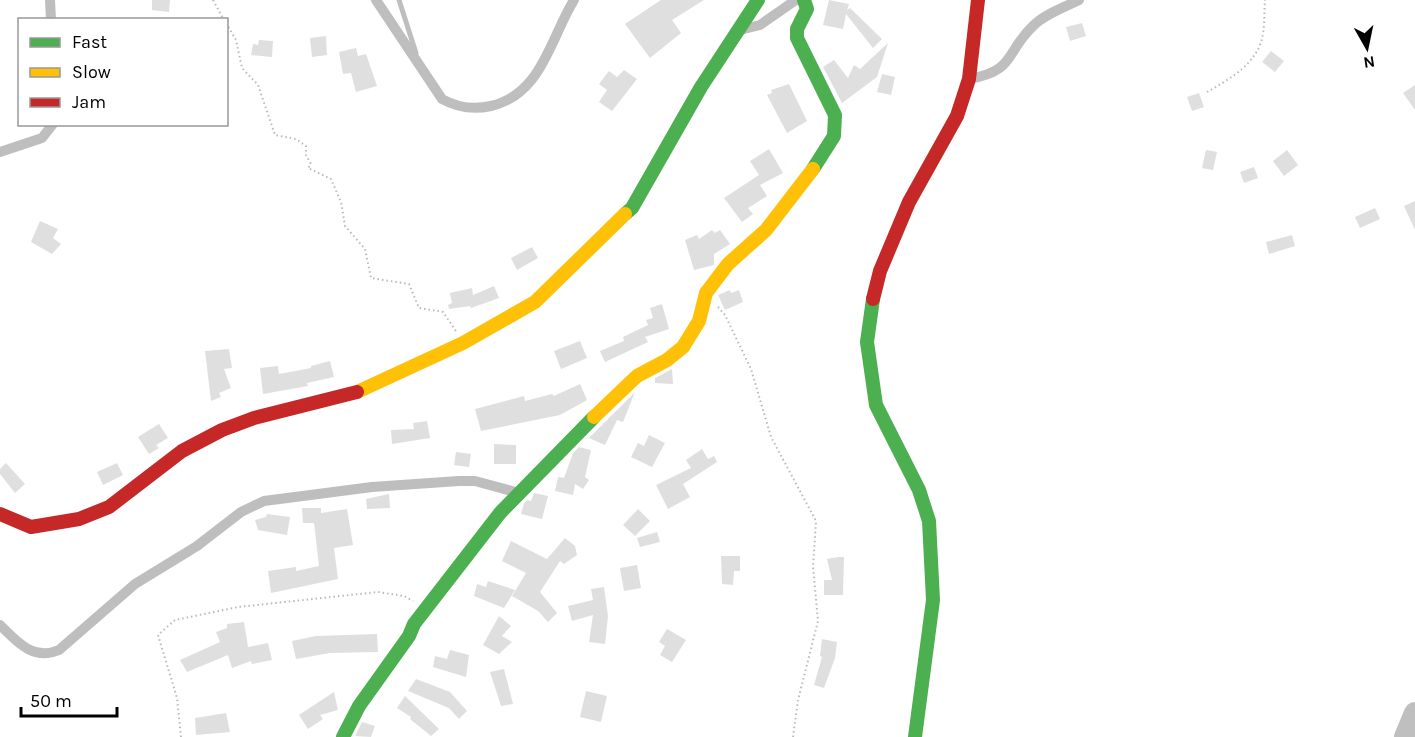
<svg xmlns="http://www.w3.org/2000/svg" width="1415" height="737" font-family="Karla,sans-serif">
<rect width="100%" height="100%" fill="#fff"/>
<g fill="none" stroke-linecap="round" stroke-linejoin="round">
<!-- river -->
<polyline stroke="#bfbfbf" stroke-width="22" points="1405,737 1415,713"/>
</g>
<!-- building -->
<g fill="#dfdfdf">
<polygon points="152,0 170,0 169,12 152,10"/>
<polygon points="661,0 704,0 672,20 681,33 650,58 625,24"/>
<polygon points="829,0 849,4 847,10 850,8 882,39 873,48 846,14 843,29 823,25"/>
<polygon points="1082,23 1086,36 1070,41 1066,27"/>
<polygon points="326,36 327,55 312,57 310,38"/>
<polygon points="259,40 273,41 272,57 251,55 253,44 258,45"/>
<polygon points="888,43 877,77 842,103 823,67 834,60 848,78 854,65 860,69"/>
<polygon points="356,48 358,56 366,54 377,86 356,92 351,73 343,74 339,52"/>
<polygon points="1271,51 1284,61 1275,72 1262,62"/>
<polygon points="624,70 637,79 612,111 599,102 607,90 599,84 609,71 617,77"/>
<polygon points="882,74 895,77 891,95 877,92"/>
<polygon points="789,84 807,121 787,133 767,95 772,93 771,90"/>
<polygon points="1415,85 1415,110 1403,93"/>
<polygon points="1199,93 1204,107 1192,111 1187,97"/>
<polygon points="769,149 783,173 760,185 767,196 748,208 753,214 742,222 724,198 759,175 750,161"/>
<polygon points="1206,150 1217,152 1213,170 1202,168"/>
<polygon points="1287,150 1298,165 1284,176 1273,161"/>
<polygon points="1254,167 1258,178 1244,183 1240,172"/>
<polygon points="1415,201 1415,230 1404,206"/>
<polygon points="1375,208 1380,219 1360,228 1355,217"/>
<polygon points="40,221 58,229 53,238 61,244 52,254 31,242"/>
<polygon points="712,230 715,233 720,230 730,244 714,254 714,265 694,270 685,240 697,235 699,239"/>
<polygon points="1292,235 1295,246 1269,254 1266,242"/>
<polygon points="532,247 538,258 517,270 511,258"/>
<polygon points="494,286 499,298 471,308 470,306 449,309 448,305 452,303 450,293 472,288 473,295"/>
<polygon points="730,290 731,293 739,290 743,302 725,310 718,295"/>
<polygon points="662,304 669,329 645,337 648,342 605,362 600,351 624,341 623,337 648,325 646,320 653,318 650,308"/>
<polygon points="580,341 587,358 561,369 554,351"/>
<polygon points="229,349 232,368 224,369 231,388 219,393 221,397 211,401 205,351"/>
<polygon points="330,361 334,377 307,383 308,386 263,394 260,368 278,366 279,374 311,368 311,366"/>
<polygon points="672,369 673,384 655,383 655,378"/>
<polygon points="580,384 587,400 560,415 481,431 475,409 524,396 525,401 552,394 554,396"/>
<polygon points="635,392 623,422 617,420 605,445 589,438"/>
<polygon points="427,421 430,438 392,444 391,430 414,429 413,423"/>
<polygon points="159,424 168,438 156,445 159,448 149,454 138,437"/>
<polygon points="649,435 665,443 652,467 631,457 638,443 644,446"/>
<polygon points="494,444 516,445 516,464 494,464"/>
<polygon points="579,447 591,450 585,477 589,480 583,489 575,484 573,495 555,491 558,477 564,478 573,453"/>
<polygon points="702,449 708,459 714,456 717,462 683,484 690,497 668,509 656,485 691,468 686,460"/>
<polygon points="456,452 471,454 469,467 454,465"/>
<polygon points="6,463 25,484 15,493 0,474 0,469"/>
<polygon points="117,463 123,475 103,485 97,472"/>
<polygon points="534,493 548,496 542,519 521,514 524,503 527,500 531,501"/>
<polygon points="389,494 390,508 367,509 366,499"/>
<polygon points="302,508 321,508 321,513 347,509 353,545 334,548 338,579 271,593 268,571 296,567 296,571 319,566 314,523 303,523"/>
<polygon points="638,509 650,521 635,536 623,525"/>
<polygon points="267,514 290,517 287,535 258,530 255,520 266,517"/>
<polygon points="657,532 660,542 640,547 637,538"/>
<polygon points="565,538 575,546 577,555 564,564 560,561 540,592 557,613 548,622 538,611 512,596 526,573 502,561 511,541 547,559"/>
<polygon points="721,556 740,556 740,571 734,571 733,585 722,584"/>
<polygon points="838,557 844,557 843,595 824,595 824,580 832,580 827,559"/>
<polygon points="637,565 641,588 624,591 620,568"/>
<polygon points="488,581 515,590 504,608 474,596 477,584 486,587"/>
<polygon points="604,587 608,616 605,644 589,642 593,615 572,621 568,606 593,600 591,589"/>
<polygon points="499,616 511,626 502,636 512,642 499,654 483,645"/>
<polygon points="244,622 248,647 268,643 272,660 252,664 251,661 232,668 228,655 187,672 180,660 220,642 216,632 227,628 227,624"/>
<polygon points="667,629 686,640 672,662 660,655 665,646 659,642"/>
<polygon points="377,634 378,652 330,653 296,659 292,641 316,636"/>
<polygon points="822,639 837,642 835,658 824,688 814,685 822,657 820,656"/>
<polygon points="450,650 469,655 466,677 433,667 435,656 447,659"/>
<polygon points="504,669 513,704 501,706 490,672"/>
<polygon points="416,679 450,692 467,711 459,719 449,708 408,691"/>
<polygon points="586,691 607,696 601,722 580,717"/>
<polygon points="334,692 338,710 320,715 323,719 308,729 299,715"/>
<polygon points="405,696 439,729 431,736 410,719 411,717 397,708"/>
<polygon points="226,713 230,732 196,735 195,718"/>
<polygon points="362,722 375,726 371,737 355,736"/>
</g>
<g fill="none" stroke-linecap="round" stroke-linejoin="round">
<!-- path -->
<g stroke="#b9b9b9" stroke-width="2" stroke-dasharray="1.5 3" stroke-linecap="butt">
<polyline points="213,0 224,20"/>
<polyline points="226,23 236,40 242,68 258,85 275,135 296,139 306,146 306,155 311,164 308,168 331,179 341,202 345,226 365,249 371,278 409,284 419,308 443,312 456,331"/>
<path d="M1207,92C1231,78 1259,63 1263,33C1265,22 1264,11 1265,0"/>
<polyline points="718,307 725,315 751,369 771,437 816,521 813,567 818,621 798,700 793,737"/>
<polyline points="181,737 177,698 158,635 175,620 238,607 378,592 404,596 413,601"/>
</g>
<!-- lane -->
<polyline stroke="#bebebe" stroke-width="5" points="399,0 416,53"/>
<!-- street -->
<g stroke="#bebebe" stroke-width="10">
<polyline points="50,0 51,20"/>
<path d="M376,0L442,99C458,108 473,110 491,106C542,94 550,39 574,0"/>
<polyline points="736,31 760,25 796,0"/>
<path d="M969,79C1017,70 1004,53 1034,25C1045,14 1065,7 1079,0"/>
<polyline points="0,152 42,138 53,124"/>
<path d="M0,625C17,642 33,661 59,650L135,584L197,546L241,512L264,501L372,487L459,481H475L519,493"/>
</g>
<!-- fast -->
<g stroke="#4caf50" stroke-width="14">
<polyline points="804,0 807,9 797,29 797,38 835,115 834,136 813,169"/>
<polyline points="625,214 632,208 701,87 758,0"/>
<polyline points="873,299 867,342 876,405 919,490 929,521 933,600 915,737"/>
<polyline points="343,737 359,706 409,636 414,624 500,513 594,417"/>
</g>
<!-- slow -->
<g stroke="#ffc107" stroke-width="14">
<polyline points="357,392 463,343 535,302 625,214"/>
<polyline points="594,417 637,376 667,360 683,347 699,321 706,293 728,264 766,230 813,169"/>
</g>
<!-- jam -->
<g stroke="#c62828" stroke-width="14">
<polyline points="873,299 880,271 909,202 957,116 969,79 978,0"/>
<polyline points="0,514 31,527 79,519 109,507 182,451 222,430 254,418 357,392"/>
</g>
</g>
<!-- legend -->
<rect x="18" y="18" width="210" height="108" fill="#ffffff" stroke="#999999" stroke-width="1.5"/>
<rect x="30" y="38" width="30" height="9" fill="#4caf50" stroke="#999999" stroke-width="1.5"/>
<text x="72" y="48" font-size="18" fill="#000000">Fast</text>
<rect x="30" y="68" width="30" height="9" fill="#ffc107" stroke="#999999" stroke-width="1.5"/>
<text x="72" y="78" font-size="18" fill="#000000">Slow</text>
<rect x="30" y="98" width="30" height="9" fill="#c62828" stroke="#999999" stroke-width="1.5"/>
<text x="72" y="108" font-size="18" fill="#000000">Jam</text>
<!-- north arrow -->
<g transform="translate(1367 48) rotate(171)" stroke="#ffffff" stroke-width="4.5" paint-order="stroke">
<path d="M0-4.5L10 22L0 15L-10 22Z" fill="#000000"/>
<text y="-9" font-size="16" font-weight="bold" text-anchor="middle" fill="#000000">N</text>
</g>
<!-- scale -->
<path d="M21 707v9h96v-9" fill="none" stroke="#000000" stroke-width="3"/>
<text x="30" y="707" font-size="18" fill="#000000" stroke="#ffffff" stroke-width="4.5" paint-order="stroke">50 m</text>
</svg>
